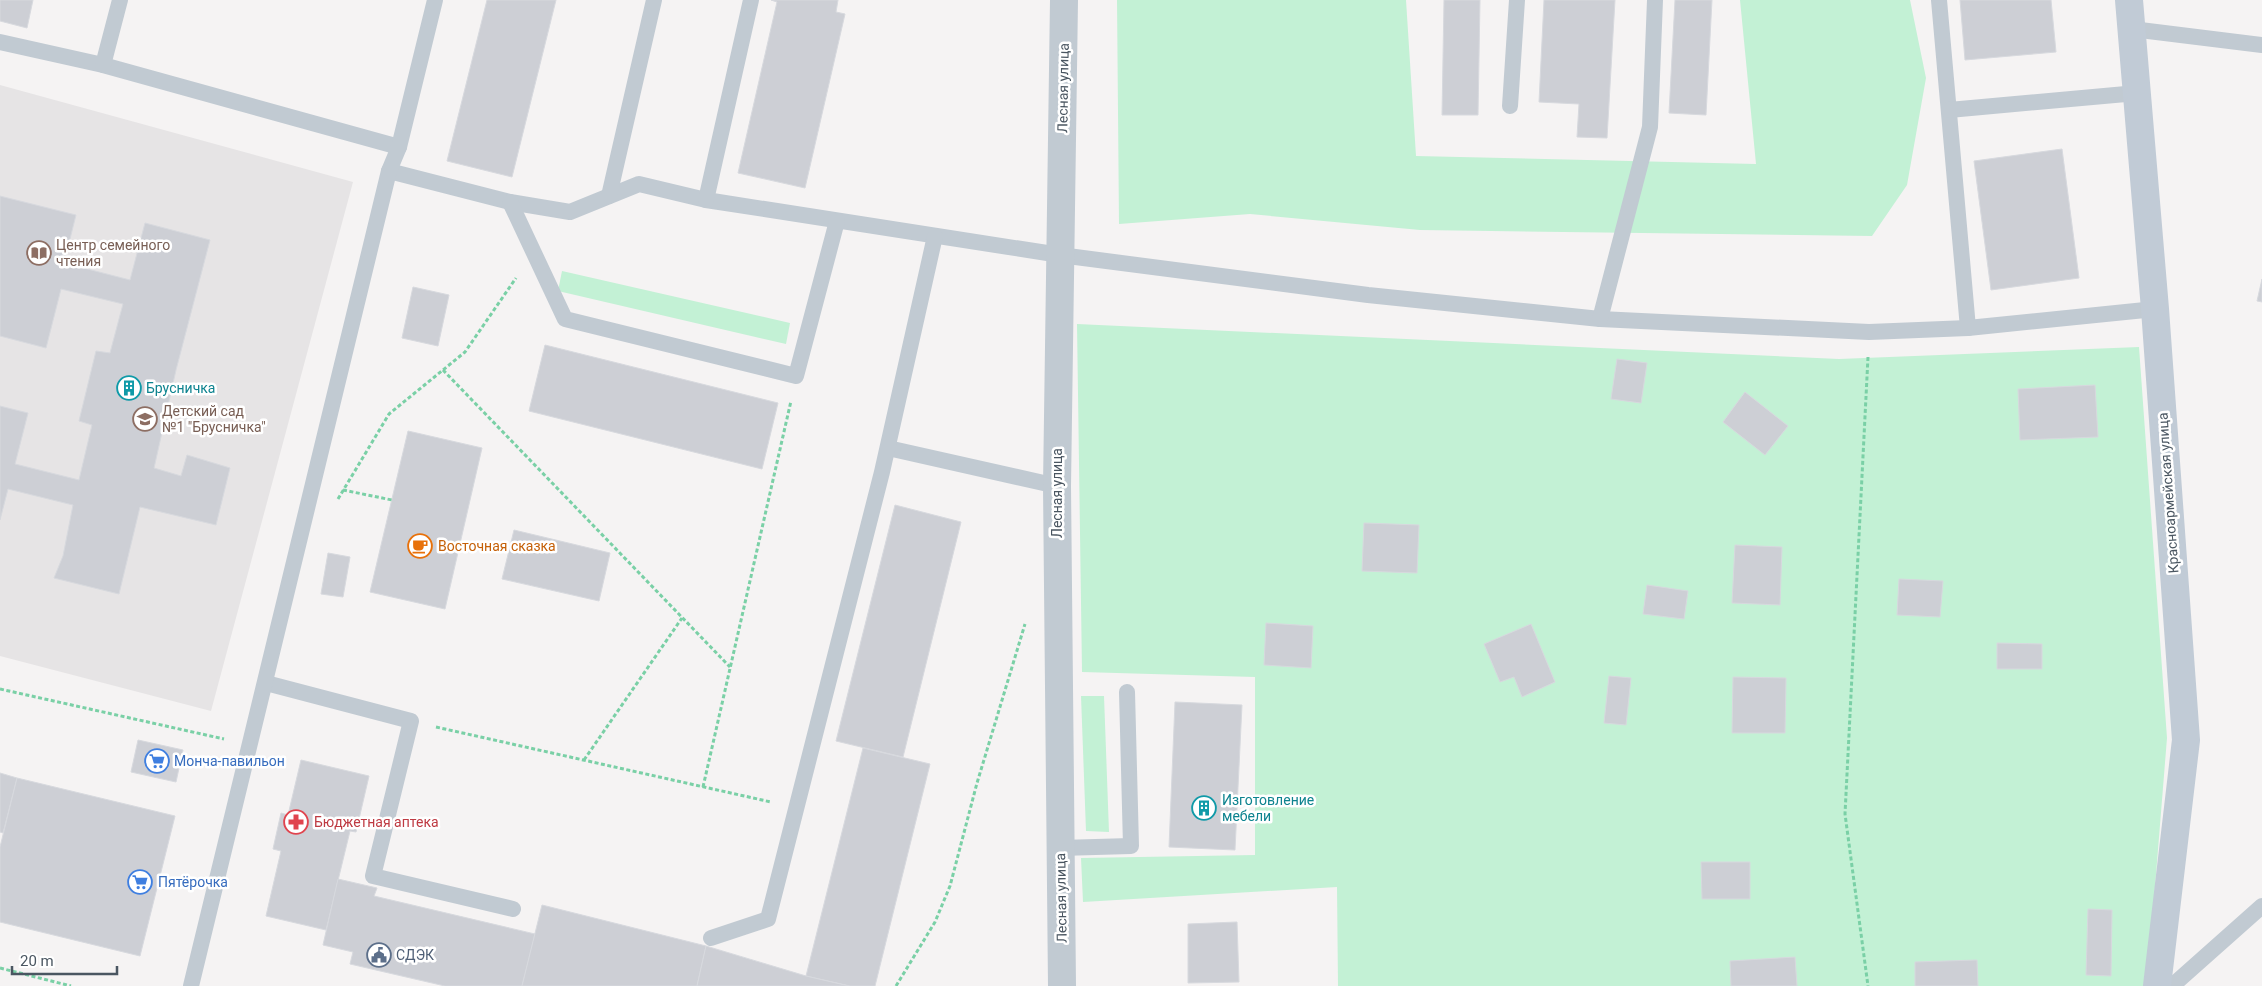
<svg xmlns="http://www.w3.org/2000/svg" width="2262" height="986" font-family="Roboto,sans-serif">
<rect width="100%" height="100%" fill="#f5f3f3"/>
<!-- education -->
<polygon fill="#e6e4e5" points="0,85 353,182 211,711 0,656"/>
<!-- green -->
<g fill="#c3f1d5">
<polygon points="1117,0 1406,0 1416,156 1756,164 1740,0 1910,0 1926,78 1907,185 1872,236 1420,230 1250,214 1119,224"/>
<polygon points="562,271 790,323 786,344 558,291"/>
<polygon points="1077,324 1839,359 2139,347 2167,738 2147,986 1338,986 1337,887 1083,902 1081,858 1255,855 1255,677 1082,672"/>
<polygon points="1081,696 1104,696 1109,832 1086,831"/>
</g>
<!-- building -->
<g fill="#cdcfd5" stroke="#d7d9de">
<polygon points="0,0 33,0 27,28 0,21"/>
<polygon points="487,0 556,0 512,177 447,161"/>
<polygon points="838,0 836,12 845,14 805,188 738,173 777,2 771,0"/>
<polygon points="1444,0 1480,0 1478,115 1442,115"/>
<polygon points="1544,0 1615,0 1607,138 1577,137 1579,104 1539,102"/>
<polygon points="1675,0 1712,0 1706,115 1669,113"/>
<polygon points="1960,0 2051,0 2056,52 1965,60"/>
<polygon points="2062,149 2079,278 1991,290 1974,161"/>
<polygon points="0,196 76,215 64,263 130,280 145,223 210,240 176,370 154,468 181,476 187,455 230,468 216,525 140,507 119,594 54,578 63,556 73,505 8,489 0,520 0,406 28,413 15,464 79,480 92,425 79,421 96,351 110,353 123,304 61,289 46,348 0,336"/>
<polygon points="2262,279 2262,302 2257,301"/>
<polygon points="413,287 449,295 438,346 402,338"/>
<polygon points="545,345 778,403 762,469 529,411"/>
<polygon points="1617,359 1647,363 1641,403 1611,399"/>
<polygon points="2095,385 2098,437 2020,440 2018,389"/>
<polygon points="1745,392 1788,426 1765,455 1723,422"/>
<polygon points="408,431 482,448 445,609 370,592"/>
<polygon points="895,505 961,522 903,757 836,741"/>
<polygon points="1364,523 1419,525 1417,573 1362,571"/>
<polygon points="514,530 610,553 599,601 502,579"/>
<polygon points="1735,545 1782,547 1780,605 1732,603"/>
<polygon points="328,553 350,557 343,597 321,594"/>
<polygon points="1899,579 1943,581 1940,617 1897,615"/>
<polygon points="1647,585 1688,591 1684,619 1643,614"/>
<polygon points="1266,623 1313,626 1311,668 1264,665"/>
<polygon points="1531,624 1555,682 1522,697 1514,677 1500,682 1484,644"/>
<polygon points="1997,643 2042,644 2042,669 1997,669"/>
<polygon points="1609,676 1631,678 1626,725 1604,723"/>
<polygon points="1733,677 1786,678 1785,733 1732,733"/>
<polygon points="1175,702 1242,705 1235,850 1169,847"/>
<polygon points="138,740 183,750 176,782 131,772"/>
<polygon points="863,748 930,764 875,986 850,986 806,976"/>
<polygon points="301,760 369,776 356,832 350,831 326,930 266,916 281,851 273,849 281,813 288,815"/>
<polygon points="0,773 17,778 3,833 0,832"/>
<polygon points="17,778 175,816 140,956 0,922 0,847"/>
<polygon points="1701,862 1750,862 1750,899 1702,899"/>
<polygon points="338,879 377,888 374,896 535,934 522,986 445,986 350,964 353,952 323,945"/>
<polygon points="542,905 706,946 697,986 522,986"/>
<polygon points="2088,909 2112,910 2111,976 2086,975"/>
<polygon points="1237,922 1239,982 1188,983 1188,924"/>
<polygon points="706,946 806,976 849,986 697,986"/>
<polygon points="1795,957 1797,986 1731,986 1730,961"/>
<polygon points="1977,960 1978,986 1915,986 1915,962"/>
</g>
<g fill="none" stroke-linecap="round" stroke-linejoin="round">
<!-- path -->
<g stroke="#7ad0a6" stroke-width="3" stroke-dasharray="4 2.5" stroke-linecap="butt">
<polyline points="1868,357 1845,814 1868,986"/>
<polyline points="443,370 730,667"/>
<polyline points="343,490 392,500"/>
<polyline points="338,499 389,414 465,352 516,278"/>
<polyline points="0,689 224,739"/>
<polyline points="436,727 771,802"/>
<polyline points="584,760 682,618"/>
<polyline points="703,787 791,401"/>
<polyline points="0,968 71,986"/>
<polyline points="896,986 935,922 950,886 977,783 1025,624"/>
</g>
<!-- lane -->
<g stroke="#c1cad2" stroke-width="16">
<polyline points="1939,0 1968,328"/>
<polyline points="2132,29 2262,45"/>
<polyline points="0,42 103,65 399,147"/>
<polyline points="103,65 120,0"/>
<polyline points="1510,106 1517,0"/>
<polyline points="1949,110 2137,93"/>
<polyline points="389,171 510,202 570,212 639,184 706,200 1060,255 1368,295 1600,319 1869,332 1968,328 2155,309"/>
<polyline points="609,196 654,0"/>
<polyline points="706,200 751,0"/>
<polyline points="510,202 565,319 796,376 837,221"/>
<polyline points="1600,319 1650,127 1655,0"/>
<polyline points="888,448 1057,486"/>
<polyline points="266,683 411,721 373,876 513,909"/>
<polyline points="1060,848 1131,846 1127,692"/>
<polyline points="711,938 768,919 882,472 935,236"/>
<polyline points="191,986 389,171 399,147 435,0"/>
<polyline points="2172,986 2262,906"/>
</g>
<!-- street -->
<polyline stroke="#c1cad2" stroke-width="28" points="1062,986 1057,486 1064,0"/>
<!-- secondary -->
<polyline stroke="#c1cbd6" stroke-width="28" points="2129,0 2155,309 2186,740 2157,986"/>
</g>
<!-- icons -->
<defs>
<g id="library-ring" transform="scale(1.25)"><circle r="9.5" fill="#fff" stroke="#8d6e63" stroke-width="1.5"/><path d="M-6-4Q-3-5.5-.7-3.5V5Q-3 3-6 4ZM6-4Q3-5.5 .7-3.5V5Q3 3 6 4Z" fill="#8d6e63"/></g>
<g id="building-ring" transform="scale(1.25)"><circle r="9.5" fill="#fff" stroke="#0f9aa8" stroke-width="1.5"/><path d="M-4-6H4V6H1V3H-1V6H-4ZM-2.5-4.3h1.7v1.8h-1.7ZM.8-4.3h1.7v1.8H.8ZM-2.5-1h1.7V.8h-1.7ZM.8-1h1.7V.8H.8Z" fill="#0f9aa8"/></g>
<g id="school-ring" transform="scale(1.25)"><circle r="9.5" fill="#fff" stroke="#8d6e63" stroke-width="1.5"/><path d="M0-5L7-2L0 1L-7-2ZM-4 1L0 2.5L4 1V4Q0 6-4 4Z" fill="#8d6e63"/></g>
<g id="cafe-ring" transform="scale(1.25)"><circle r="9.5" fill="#fff" stroke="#e8710a" stroke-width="1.5"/><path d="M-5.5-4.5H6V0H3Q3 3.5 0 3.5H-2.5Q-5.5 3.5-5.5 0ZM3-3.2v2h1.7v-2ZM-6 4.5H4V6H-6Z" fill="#e8710a"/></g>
<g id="supermarket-ring" transform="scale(1.25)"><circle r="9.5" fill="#fff" stroke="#3f7fe0" stroke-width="1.5"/><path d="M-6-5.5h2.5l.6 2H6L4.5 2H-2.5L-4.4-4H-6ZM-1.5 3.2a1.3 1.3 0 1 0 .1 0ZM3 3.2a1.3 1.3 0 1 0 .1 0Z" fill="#3f7fe0"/></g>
<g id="pharmacy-ring" transform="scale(1.25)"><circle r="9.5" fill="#fff" stroke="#e0444e" stroke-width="1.5"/><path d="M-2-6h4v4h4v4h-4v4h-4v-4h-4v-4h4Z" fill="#e0444e"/></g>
<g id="civic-ring" transform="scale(1.25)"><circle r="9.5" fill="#fff" stroke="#5c6f8a" stroke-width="1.5"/><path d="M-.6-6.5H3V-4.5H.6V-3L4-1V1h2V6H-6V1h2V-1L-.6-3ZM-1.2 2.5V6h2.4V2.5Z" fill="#5c6f8a"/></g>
</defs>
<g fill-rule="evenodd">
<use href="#library-ring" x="39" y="253"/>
<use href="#building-ring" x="129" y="388"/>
<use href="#school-ring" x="145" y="419"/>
<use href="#cafe-ring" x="420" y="546"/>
<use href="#supermarket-ring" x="157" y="761"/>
<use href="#building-ring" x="1204" y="808"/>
<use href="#pharmacy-ring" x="296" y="822"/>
<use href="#supermarket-ring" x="140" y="882"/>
<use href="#civic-ring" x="379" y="955"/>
</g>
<g text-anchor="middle" stroke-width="5" stroke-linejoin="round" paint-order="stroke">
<!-- street labels -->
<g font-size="14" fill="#4a5661" stroke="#fff">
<text transform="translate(1063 88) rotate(-89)" y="5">Лесная улица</text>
<text transform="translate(1057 493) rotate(-90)" y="5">Лесная улица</text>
<text transform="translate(2168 493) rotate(-94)" y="5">Красноармейская улица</text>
<text transform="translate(1061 898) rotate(-91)" y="5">Лесная улица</text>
</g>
<!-- education labels -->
<g font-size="14" fill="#785e54" stroke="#fff" text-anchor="start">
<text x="56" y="250">Центр семейного<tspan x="56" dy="16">чтения</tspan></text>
<text x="162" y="416">Детский сад<tspan x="162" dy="16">№1 "Брусничка"</tspan></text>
</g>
<!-- culture labels -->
<g font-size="14" fill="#0d838f" stroke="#fff" text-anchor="start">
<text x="146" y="393">Брусничка</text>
<text x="1222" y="805">Изготовление<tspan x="1222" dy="16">мебели</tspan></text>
</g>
<!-- food labels -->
<g font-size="14" fill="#c56008" stroke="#fff" text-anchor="start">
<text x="438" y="551">Восточная сказка</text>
</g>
<!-- shop labels -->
<g font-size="14" fill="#366cbe" stroke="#fff" text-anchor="start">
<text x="174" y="766">Монча-павильон</text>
<text x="158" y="887">Пятёрочка</text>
</g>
<!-- health labels -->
<g font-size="14" fill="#be3a42" stroke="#fff" text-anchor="start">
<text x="314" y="827">Бюджетная аптека</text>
</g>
<!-- service labels -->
<g font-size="14" fill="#4e5e75" stroke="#fff" text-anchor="start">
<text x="396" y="960">СДЭК</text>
</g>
</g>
<!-- scale -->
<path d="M12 966v8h105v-8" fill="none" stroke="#4a5661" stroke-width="2.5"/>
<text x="20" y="966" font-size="15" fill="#4a5661" stroke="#ffffff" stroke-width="4" paint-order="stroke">20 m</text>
</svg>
